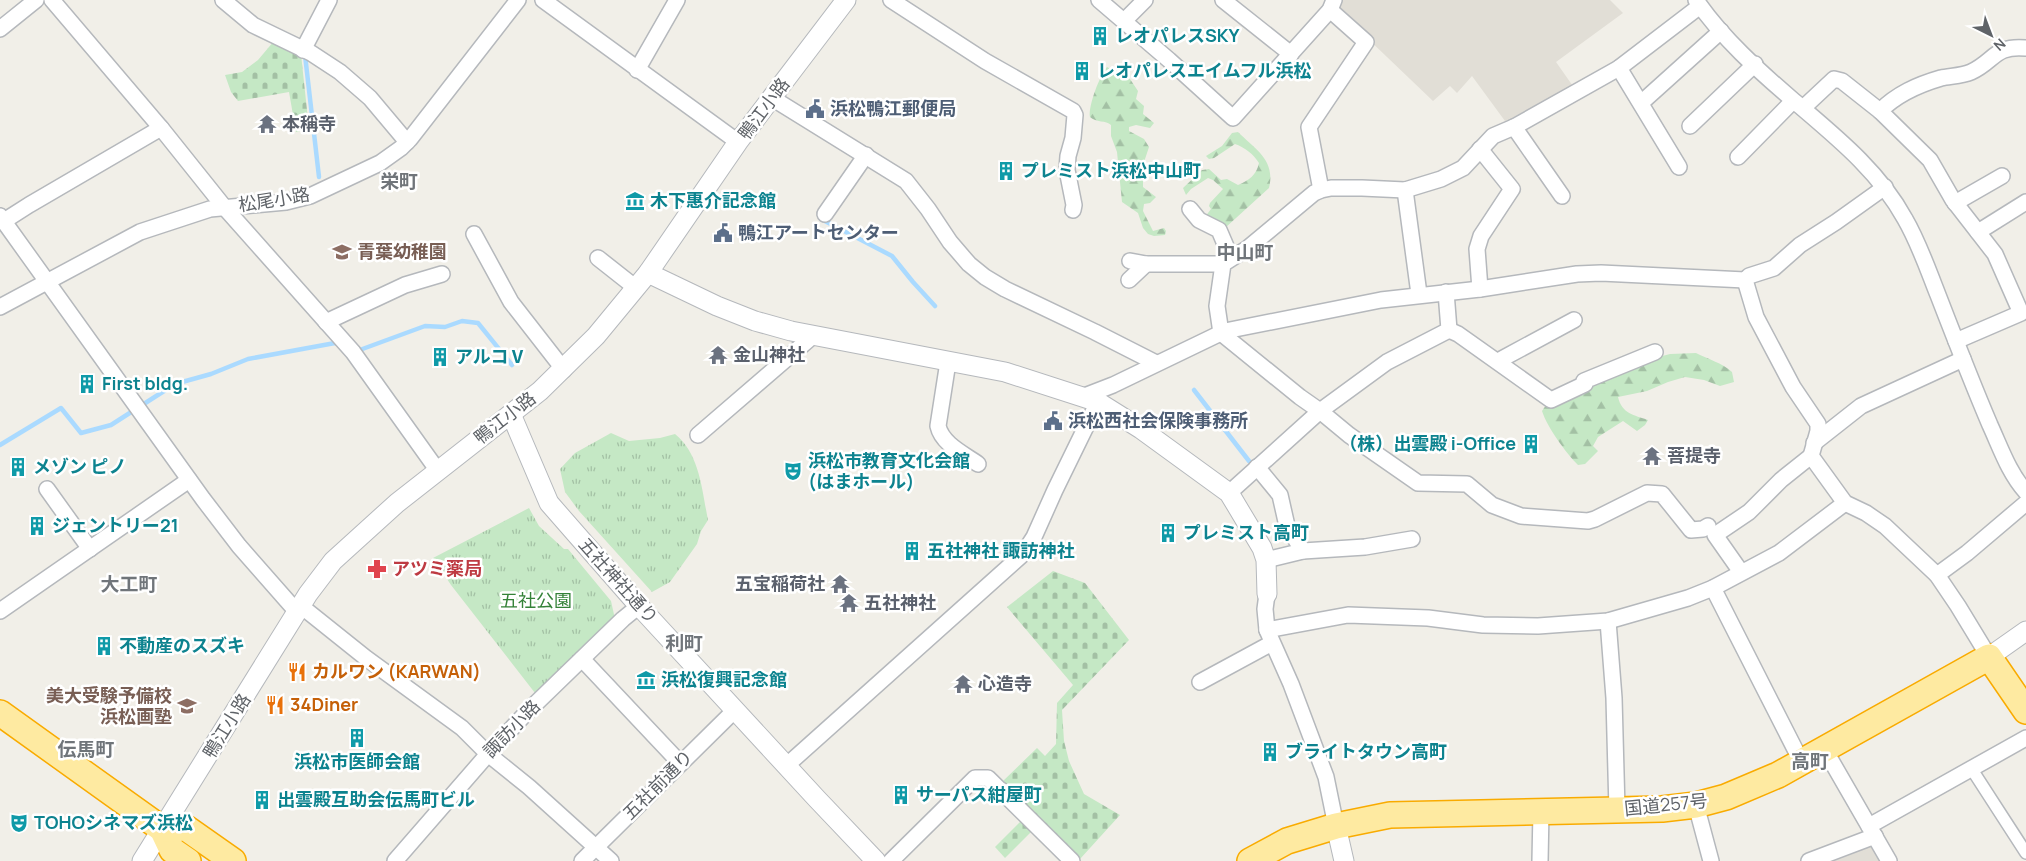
<svg xmlns="http://www.w3.org/2000/svg" width="2026" height="861" font-family="Manrope,'Noto Sans JP',sans-serif">
<defs>
<pattern id="grass-tufts" width="24" height="20" patternUnits="userSpaceOnUse" patternTransform="scale(1.25)"><rect width="24" height="20" fill="#c5e8c5"/><path d="M3 7l-1-3M5 7V3M7 7l1-3M15 17l-1-3M17 17v-4M19 17l1-3" fill="none" stroke="#a3c0a4"/></pattern>
<pattern id="forest-firs" width="22" height="20" patternUnits="userSpaceOnUse" patternTransform="scale(1.25)"><rect width="22" height="20" fill="#c5e8c5"/><path d="M5 1l3.5 6h-7zM16 11l3.5 6h-7z" fill="#a3c0a4"/></pattern>
<pattern id="cemetery-stones" width="16" height="16" patternUnits="userSpaceOnUse" patternTransform="scale(1.25)"><rect width="16" height="16" fill="#c5e8c5"/><path d="M2 7V4a2 2 0 0 1 4 0v3zM10 15v-3a2 2 0 0 1 4 0v3z" fill="#a3c0a4"/></pattern>
</defs>
<rect width="100%" height="100%" fill="#f1efe8"/>
<!-- education -->
<g fill="#e1ded6">
<polygon points="1340,0 1610,0 1623,13 1556,62 1575,89 1529,113 1505,121 1472,76 1457,93 1450,86 1433,101 1341,13 1338,6"/>
<polygon points="1871,840 1884,861 1816,861"/>
</g>
<!-- grass -->
<g fill="url(#grass-tufts)">
<path d="M611,433L629,441L660,438L675,434C700,454 702,491 708,520L701,531L697,544L670,582L652,592L579,511L565,492L560,469L575,453Z"/>
<polygon points="529,508 539,526 564,549 568,549 611,601 615,619 535,693 451,585 433,558"/>
</g>
<!-- forest -->
<g fill="url(#forest-firs)">
<path d="M1107,67L1130,79L1138,91L1136,99L1144,106L1143,114L1154,123L1150,128L1136,125L1129,127V131L1144,139L1149,147L1144,162L1147,172L1143,181V187L1156,197L1150,203L1144,204L1143,211L1153,231L1164,228L1166,231L1165,235L1154,236L1148,234L1143,228L1138,213L1122,202L1117,152L1111,136V125C1106,120 1096,123 1090,117C1088,106 1100,75 1107,67Z"/>
<path d="M1238,132C1255,149 1276,160 1269,188L1225,228L1205,217L1211,209L1209,206L1210,203L1223,189L1213,180L1208,178L1191,189L1186,195L1183,188L1202,170L1209,169L1221,180L1227,179L1238,185C1249,180 1256,176 1259,163C1253,154 1246,148 1235,144L1214,158L1209,159L1206,156L1222,146L1232,133Z"/>
<path d="M1696,353C1708,359 1722,363 1732,372L1734,382L1720,386L1704,380L1685,377L1668,382L1647,391L1618,397C1622,414 1634,415 1648,420L1645,425L1637,431L1623,421L1598,437L1593,446L1598,451L1585,464L1578,465C1566,453 1547,427 1542,411L1546,405L1651,359L1670,354Z"/>
</g>
<!-- cemetery -->
<g fill="url(#cemetery-stones)">
<polygon points="274,41 301,54 309,129 296,132 289,92 238,101 231,92 225,75 242,72 258,60"/>
<polygon points="1053,571 1085,583 1129,640 1062,710 1064,741 1069,761 1084,794 1120,815 1080,859 1003,781 1037,748 1045,756 1056,744 1057,703 1073,685 1007,607"/>
<polygon points="1022,820 1033,830 1005,858 995,847"/>
</g>
<g fill="none" stroke-linecap="round" stroke-linejoin="round">
<!-- stream -->
<g stroke="#aadaff" stroke-width="4.5">
<polyline points="305,55 319,177"/>
<polyline points="821,219 892,256 913,282 935,306"/>
<polyline points="357,351 425,326 445,327 462,321 478,323 512,365"/>
<polyline points="1194,390 1249,461"/>
<polyline points="0,445 61,408 81,433 111,425 175,384 211,374 248,359 335,343 339,344"/>
</g>
<!-- pedestrian casing -->
<g stroke="#b5b8bc" stroke-width="14">
<polyline id="pedestrian" points="1971,768 2026,853"/>
</g>
<!-- minor casing -->
<g stroke="#b5b8bc" stroke-width="18">
<g id="minor">
<polyline points="52,0 161,128 225,208 353,352 438,471"/>
<polyline points="223,0 253,25 311,53 340,72 370,98 407,142"/>
<polyline points="543,0 738,142"/>
<polyline points="891,0 985,61 1073,111 1075,115 1073,138 1068,156 1067,170 1074,205 1073,210"/>
<polyline points="1099,0 1169,60 1233,118 1330,10 1334,0"/>
<polyline points="1223,0 1291,54"/>
<path d="M1696,0C1722,38 1759,71 1794,101C1835,136 1879,171 1905,219C1919,243 1928,270 1938,295C1955,339 1972,383 1990,425C2001,449 2009,473 2026,492"/>
<polyline points="1700,6 1619,68 1514,127 1493,136 1463,168 1441,179 1405,190 1362,188 1331,188 1321,190 1314,193 1248,248 1223,264 1217,306 1221,333 1300,397 1320,411 1349,435 1418,483 1467,484 1492,505 1521,516 1588,521 1595,519 1647,493 1662,494 1691,530 1703,529 1708,526"/>
<polyline points="1124,21 1145,0"/>
<polyline points="0,29 36,0"/>
<polyline points="303,50 329,0"/>
<polyline points="1619,68 1679,167"/>
<polyline points="637,70 677,0"/>
<polyline points="772,98 906,181 928,209 950,242 969,264 985,277 1005,289 1095,332 1156,363"/>
<polyline points="1641,103 1721,31"/>
<polyline points="1803,108 1834,79 1842,81 1880,111"/>
<polyline points="1690,126 1755,64"/>
<polyline points="1514,127 1562,196"/>
<polyline points="1480,149 1512,189 1481,236 1477,249 1480,289"/>
<polyline points="1738,157 1793,101"/>
<polyline points="1321,190 1309,127 1366,42 1330,10"/>
<polyline points="1405,190 1419,294"/>
<polyline points="1955,203 2002,176"/>
<polyline points="1190,209 1199,220 1219,230 1231,258"/>
<polyline points="825,214 866,155"/>
<polyline points="0,216 203,499 239,546 297,612 301,606 366,658 462,728 488,754 529,787 611,861"/>
<polyline points="4,221 29,205 161,128"/>
<polyline points="1978,232 2026,202"/>
<polyline points="474,234 511,302 564,370"/>
<polyline points="598,258 636,288"/>
<polyline points="1130,261 1146,264 1223,264"/>
<polyline points="1129,280 1146,264"/>
<polyline points="1745,280 1756,317 1793,387 1818,424 1818,431 1811,456 1845,503 1866,513 1885,526 1937,575 1958,606 1989,657"/>
<polyline points="0,307 140,232 210,209 286,202 310,196 380,163 401,148 410,139 518,0"/>
<polyline points="326,322 405,285 442,274"/>
<polyline points="1449,330 1458,334 1551,400 1585,384 1584,381 1655,352"/>
<path d="M1956,341L2021,313L1995,254L1953,200L1930,160L1880,111C1897,94 1917,85 1941,78C1950,76 1962,76 1971,72C1995,61 1994,45 2026,48"/>
<polyline points="1498,361 1574,320"/>
<path d="M948,362L938,426C942,444 964,454 978,464"/>
<polyline points="1082,397 1113,385 1225,331 1381,300 1480,289 1577,274 1601,273 1745,280 1749,276 1774,268 1800,245 1836,222 1885,187"/>
<polyline points="698,435 814,335"/>
<polyline points="1814,443 1861,406 1963,359"/>
<polyline points="1257,467 1280,495 1287,526 1303,551"/>
<polyline points="47,489 90,549"/>
<polyline points="1229,493 1320,411 1387,362 1449,330 1446,292"/>
<polyline points="1266,560 1303,551 1365,547 1412,539"/>
<polyline points="1741,572 1715,535 1749,512 1781,480 1811,456"/>
<polyline points="1937,575 1967,553 2026,503"/>
<polyline points="1713,588 1802,763"/>
<polyline points="1267,594 1265,609 1267,630 1291,684 1326,777 1336,826"/>
<polyline points="0,611 189,480"/>
<polyline points="1608,621 1614,698 1617,810"/>
<polyline points="1267,630 1348,615 1428,618 1483,625 1538,626 1608,621 1688,598 1713,588 1779,553 1845,503"/>
<polyline points="582,659 680,763"/>
<polyline points="1200,682 1272,643"/>
<polyline points="1825,750 1889,861"/>
<polyline points="786,766 1023,554 1034,537 1055,490 1098,402"/>
<polyline points="1696,805 1711,861"/>
<polyline points="1869,826 2026,738"/>
<polyline points="395,861 488,754 527,712 623,619 639,606"/>
<polyline points="582,861 735,710"/>
<polyline points="891,861 975,778 988,778 1072,861"/>
<polyline points="1540,861 1541,811"/>
<polyline points="1809,861 1875,836"/>
</g>
</g>
<!-- tertiary casing -->
<g stroke="#b5b8bc" stroke-width="21">
<g id="tertiary">
<polyline points="648,273 717,306 755,321 791,331 1005,372 1098,402 1141,429 1229,493 1262,548 1266,560 1267,594"/>
<polyline points="511,414 549,503 639,606 817,799 876,861"/>
<polyline points="1989,657 2026,631"/>
<polyline points="1336,826 1344,861"/>
<polyline points="142,861 308,594 333,561 397,503 540,391 596,336 648,273 738,142 846,0"/>
</g>
</g>
<!-- trunk casing -->
<g stroke="#f9ab00" stroke-width="28">
<g id="trunk">
<polyline points="0,713 162,829 172,850 188,861"/>
<polyline points="162,829 186,828 233,861"/>
<polyline points="1250,861 1287,841 1336,826 1390,815 1662,809 1696,805 1726,797 1778,775 1989,657 2026,711"/>
</g>
</g>
<!-- pedestrian -->
<use href="#pedestrian" stroke="#fff" stroke-width="11"/>
<!-- minor -->
<use href="#minor" stroke="#fff" stroke-width="15"/>
<!-- tertiary -->
<use href="#tertiary" stroke="#fff" stroke-width="19"/>
<!-- trunk -->
<use href="#trunk" stroke="#feeaa1" stroke-width="25"/>
</g>
<!-- icons -->
<defs>
<g id="building-bare" transform="scale(1.5)"><path d="M-4-6H4V6H1V3H-1V6H-4ZM-2.5-4.3h1.7v1.8h-1.7ZM.8-4.3h1.7v1.8H.8ZM-2.5-1h1.7V.8h-1.7ZM.8-1h1.7V.8H.8Z" fill="#0f9aa8" stroke="#fff" stroke-width="2.5" paint-order="stroke"/></g>
<g id="civic-bare" transform="scale(1.5)"><path d="M-.6-6.5H3V-4.5H.6V-3L4-1V1h2V6H-6V1h2V-1L-.6-3ZM-1.2 2.5V6h2.4V2.5Z" fill="#5c6f8a" stroke="#fff" stroke-width="2.5" paint-order="stroke"/></g>
<g id="temple-bare" transform="scale(1.5)"><path d="M0-6L5-2H3V0L6.5 2.5H4V6H1.5V3h-3V6H-4V2.5H-6.5L-3 0V-2H-5Z" fill="#6b7280" stroke="#fff" stroke-width="2.5" paint-order="stroke"/></g>
<g id="museum-bare" transform="scale(1.5)"><path d="M0-6L6-3V-2H-6V-3ZM-5-1h2V3h-2ZM-1-1h2V3h-2ZM3-1h2V3H3ZM-6 4H6V6H-6Z" fill="#0f9aa8" stroke="#fff" stroke-width="2.5" paint-order="stroke"/></g>
<g id="school-bare" transform="scale(1.5)"><path d="M0-5L7-2L0 1L-7-2ZM-4 1L0 2.5L4 1V4Q0 6-4 4Z" fill="#8d6e63" stroke="#fff" stroke-width="2.5" paint-order="stroke"/></g>
<g id="theatre-bare" transform="scale(1.5)"><path d="M-5-5.5Q0-4 5-5.5V0Q5 5 0 6Q-5 5-5 0ZM-3.3-2.5H-1v1.5H-3.3ZM1-2.5H3.3v1.5H1ZM-2.8 1Q0 5.5 2.8 1Z" fill="#0f9aa8" stroke="#fff" stroke-width="2.5" paint-order="stroke"/></g>
<g id="pharmacy-bare" transform="scale(1.5)"><path d="M-2-6h4v4h4v4h-4v4h-4v-4h-4v-4h4Z" fill="#e0444e" stroke="#fff" stroke-width="2.5" paint-order="stroke"/></g>
<g id="restaurant-bare" transform="scale(1.5)"><path d="M-5-6h1v4h1v-4h1v4h1v-4h1v5L-1.5 .5V6h-2V.5L-5-1ZM5-6V6H3V1.5H1.5Q1.5-4 5-6Z" fill="#e8710a" stroke="#fff" stroke-width="2.5" paint-order="stroke"/></g>
</defs>
<g fill-rule="evenodd">
<use href="#building-bare" x="1100" y="36"/>
<use href="#building-bare" x="1082" y="71"/>
<use href="#civic-bare" x="815" y="109"/>
<use href="#temple-bare" x="267" y="124"/>
<use href="#building-bare" x="1006" y="171"/>
<use href="#museum-bare" x="635" y="201"/>
<use href="#civic-bare" x="723" y="233"/>
<use href="#school-bare" x="342" y="252"/>
<use href="#temple-bare" x="718" y="355"/>
<use href="#building-bare" x="440" y="357"/>
<use href="#building-bare" x="87" y="384"/>
<use href="#civic-bare" x="1053" y="421"/>
<use href="#building-bare" x="1531" y="444"/>
<use href="#temple-bare" x="1652" y="456"/>
<use href="#building-bare" x="18" y="467"/>
<use href="#theatre-bare" x="793" y="471"/>
<use href="#building-bare" x="37" y="526"/>
<use href="#building-bare" x="1168" y="533"/>
<use href="#building-bare" x="912" y="551"/>
<use href="#pharmacy-bare" x="377" y="569"/>
<use href="#temple-bare" x="840" y="584"/>
<use href="#temple-bare" x="849" y="603"/>
<use href="#building-bare" x="104" y="646"/>
<use href="#restaurant-bare" x="297" y="672"/>
<use href="#museum-bare" x="646" y="680"/>
<use href="#temple-bare" x="963" y="684"/>
<use href="#restaurant-bare" x="275" y="705"/>
<use href="#school-bare" x="187" y="706"/>
<use href="#building-bare" x="357" y="738"/>
<use href="#building-bare" x="1270" y="752"/>
<use href="#building-bare" x="901" y="795"/>
<use href="#building-bare" x="262" y="800"/>
<use href="#theatre-bare" x="19" y="823"/>
</g>
<g text-anchor="middle" stroke-width="5" stroke-linejoin="round" paint-order="stroke">
<!-- culture labels -->
<g font-size="18" font-weight="bold" fill="#0d838f" stroke="#fff" text-anchor="start">
<text x="1115" y="42">レオパレスSKY</text>
<text x="1097" y="77">レオパレスエイムフル浜松</text>
<text x="1021" y="177">プレミスト浜松中山町</text>
<text x="650" y="207">木下惠介記念館</text>
<text x="455" y="363">アルコⅤ</text>
<text x="102" y="390">First bldg.</text>
<text x="1516" y="450" text-anchor="end">（株）出雲殿 i-Office</text>
<text x="808" y="467">浜松市教育文化会館<tspan x="808" dy="21">(はまホール)</tspan></text>
<text x="33" y="473">メゾン ピノ</text>
<text x="52" y="532">ジェントリー21</text>
<text x="1183" y="539">プレミスト高町</text>
<text x="927" y="557">五社神社 諏訪神社</text>
<text x="119" y="652">不動産のスズキ</text>
<text x="661" y="686">浜松復興記念館</text>
<text x="1285" y="758">ブライトタウン高町</text>
<text x="357" y="768" text-anchor="middle">浜松市医師会館</text>
<text x="916" y="801">サーパス紺屋町</text>
<text x="277" y="806">出雲殿互助会伝馬町ビル</text>
<text x="34" y="829">TOHOシネマズ浜松</text>
</g>
<!-- street labels -->
<g font-size="18" fill="#5f6368" stroke="#fff">
<text transform="translate(764 109) rotate(-53)" y="6">鴨江小路</text>
<text transform="translate(274 200) rotate(-9)" y="6">松尾小路</text>
<text transform="translate(505 418) rotate(-38)" y="6">鴨江小路</text>
<text transform="translate(618 581) rotate(48)" y="6">五社神社通り</text>
<text transform="translate(227 726) rotate(-58)" y="6">鴨江小路</text>
<text transform="translate(512 729) rotate(-46)" y="6">諏訪小路</text>
<text transform="translate(658 785) rotate(-45)" y="6">五社前通り</text>
<text transform="translate(1666 805) rotate(-6)" y="6">国道257号</text>
</g>
<!-- service labels -->
<g font-size="18" font-weight="bold" fill="#4e5e75" stroke="#fff" text-anchor="start">
<text x="830" y="115">浜松鴨江郵便局</text>
<text x="738" y="239">鴨江アートセンター</text>
<text x="1068" y="427">浜松西社会保険事務所</text>
</g>
<!-- worship labels -->
<g font-size="18" font-weight="bold" fill="#5b616d" stroke="#fff" text-anchor="start">
<text x="282" y="130">本稱寺</text>
<text x="733" y="361">金山神社</text>
<text x="1667" y="462">菩提寺</text>
<text x="825" y="590" text-anchor="end">五宝稲荷社</text>
<text x="864" y="609">五社神社</text>
<text x="978" y="690">心造寺</text>
</g>
<!-- education labels -->
<g font-size="18" font-weight="bold" fill="#785e54" stroke="#fff" text-anchor="start">
<text x="357" y="258">青葉幼稚園</text>
<text x="172" y="702" text-anchor="end">美大受験予備校<tspan x="172" dy="21">浜松画塾</tspan></text>
</g>
<!-- health labels -->
<g font-size="18" font-weight="bold" fill="#be3a42" stroke="#fff" text-anchor="start">
<text x="392" y="575">アツミ薬局</text>
</g>
<!-- park labels -->
<g font-size="18" fill="#348238" stroke="#fff">
<text x="536" y="607">五社公園</text>
</g>
<!-- food labels -->
<g font-size="18" font-weight="bold" fill="#c56008" stroke="#fff" text-anchor="start">
<text x="312" y="678">カルワン (KARWAN)</text>
<text x="290" y="711">34Diner</text>
</g>
<!-- neighbourhood labels -->
<g font-size="19" font-weight="bold" fill="#70757a" stroke="#fff">
<text x="399" y="188">栄町</text>
<text x="1245" y="259">中山町</text>
<text x="129" y="591">大工町</text>
<text x="684" y="650">利町</text>
<text x="86" y="756">伝馬町</text>
<text x="1810" y="768">高町</text>
</g>
</g>
<!-- north arrow -->
<g transform="translate(1991 35) rotate(138)" stroke="#ffffff" stroke-width="4" paint-order="stroke">
<path d="M0-4L9 19L0 12L-9 19Z" fill="#5f6368"/>
<text y="-8" font-size="14" font-weight="bold" text-anchor="middle" fill="#5f6368">N</text>
</g>
</svg>
